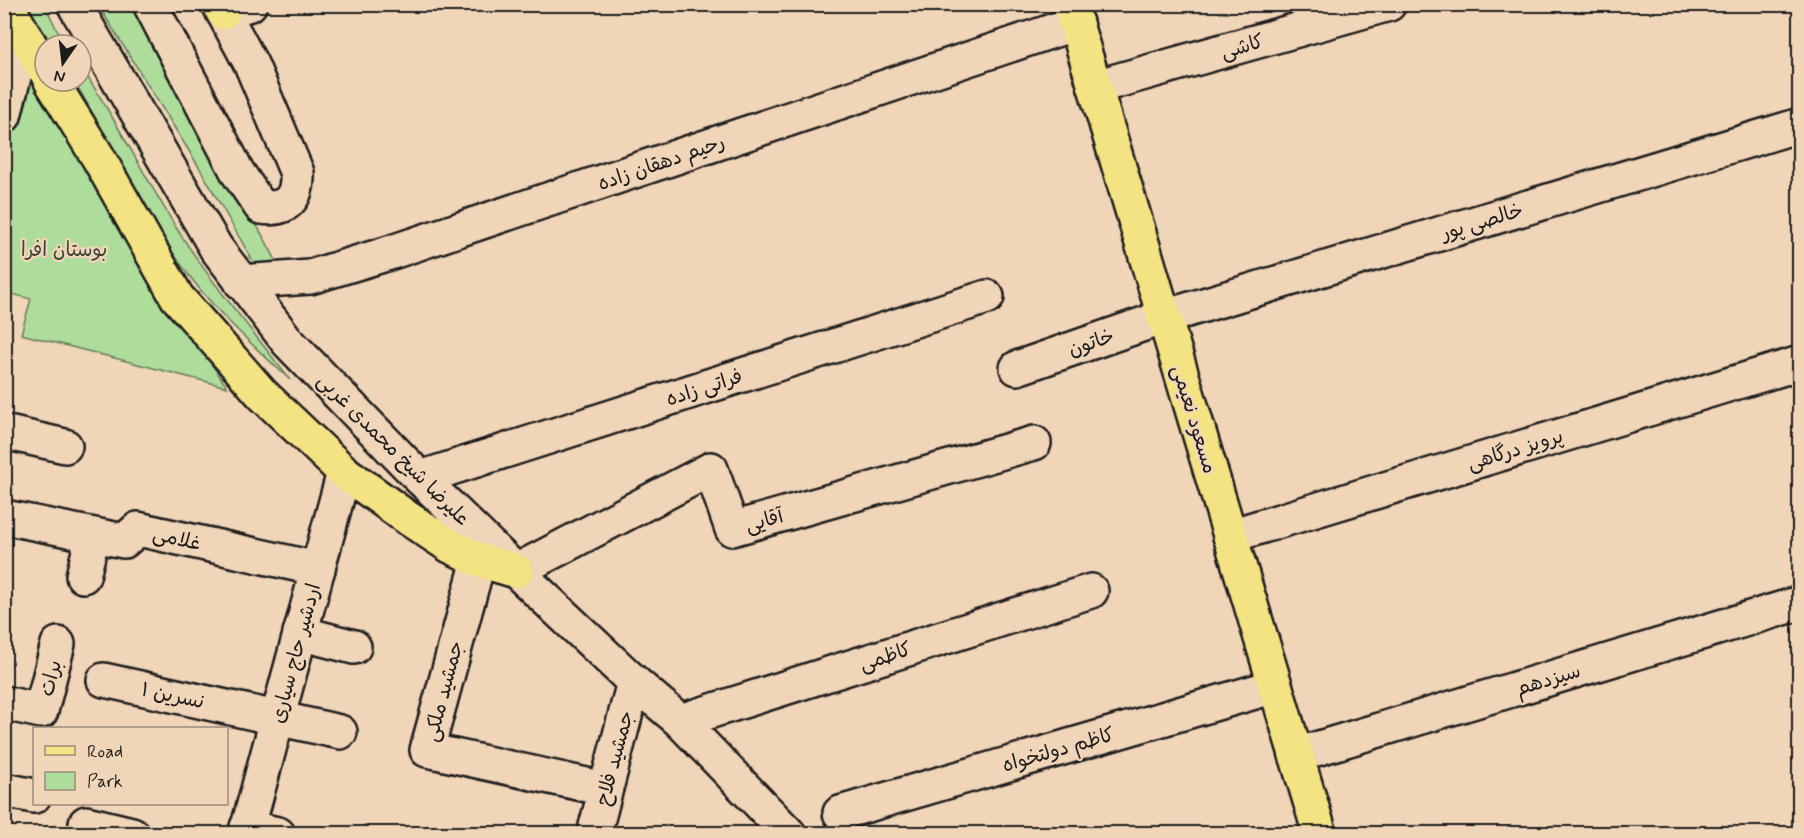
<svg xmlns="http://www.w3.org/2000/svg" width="1804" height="838" font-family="Mynerve,'Playpen Sans Arabic',sans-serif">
<rect width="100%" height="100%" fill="#f1d5b8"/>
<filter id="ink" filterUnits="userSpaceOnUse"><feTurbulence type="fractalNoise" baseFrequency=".0167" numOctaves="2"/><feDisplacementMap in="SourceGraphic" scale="12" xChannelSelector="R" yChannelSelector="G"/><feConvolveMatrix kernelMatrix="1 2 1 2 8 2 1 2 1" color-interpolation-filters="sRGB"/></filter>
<g filter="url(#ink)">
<!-- green -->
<g fill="#aedc9a" stroke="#657c5b" stroke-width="1.5">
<polygon points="24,5 45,5 56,28 67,45 53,45"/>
<polygon points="98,5 131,5 189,101 277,262 272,269 263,270 254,263 199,167"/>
<polygon points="29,66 127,240 227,387 21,334 31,299 5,292 5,154"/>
<path d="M81,67C116,119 144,176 177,229C211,283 252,330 290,380C256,348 220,316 191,278C145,218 113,146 74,81H81Z"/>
</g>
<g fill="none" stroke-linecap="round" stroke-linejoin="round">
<!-- minor casing -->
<g stroke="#1c1c1c" stroke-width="38">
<g id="minor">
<polyline points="74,4 216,248 288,342 420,478 516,571 634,682 680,721 789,834"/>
<path d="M150,4L238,173L261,207C287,211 298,198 297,173L251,64L223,12L250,4"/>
<polyline points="1095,87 1389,4"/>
<polyline points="4,116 24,37"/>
<polyline points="241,282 310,277 386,254 1076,23"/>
<polyline points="1017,368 1164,317 1800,125"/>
<polyline points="4,432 65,446"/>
<polyline points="420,478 987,297"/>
<polyline points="4,517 124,541 138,529 318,569"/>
<polyline points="1230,536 1800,363"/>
<polyline points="479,560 427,750 605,789"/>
<polyline points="516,571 711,469 732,529 1034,443"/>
<polyline points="83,576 93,535"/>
<polyline points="300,633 354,647"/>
<polyline points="104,680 340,732"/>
<polyline points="4,703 41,711 58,644"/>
<polyline points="680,721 1091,591"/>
<polyline points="1296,755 1800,603"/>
<polyline points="4,790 34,796"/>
<polyline points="840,813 1275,686"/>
<polyline points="86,823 132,834"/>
<polyline points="247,827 278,834"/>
<polyline points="246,834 344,472"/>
<polyline points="594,834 634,682"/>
</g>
</g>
<!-- major casing -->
<g stroke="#1c1c1c" stroke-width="38">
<g id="major">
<polyline points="6,4 45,70"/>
<polyline points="219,4 223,12"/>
<polyline points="1070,4 1320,834"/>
<polyline points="51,81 98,157 177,297 262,394 344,472 409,519 450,546 479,560 516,571"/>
</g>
</g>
<!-- minor -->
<use href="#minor" stroke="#f1d5b8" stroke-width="33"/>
<!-- major -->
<use href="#major" stroke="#f4e382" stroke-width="33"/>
</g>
</g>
<g text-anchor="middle" stroke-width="4.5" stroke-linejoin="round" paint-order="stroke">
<!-- street labels -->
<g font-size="20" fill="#1c1c1c" stroke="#f1d5b8">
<text transform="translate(1242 46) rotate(-16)" y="7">کاشی</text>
<text transform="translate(661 162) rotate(-19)" y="7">رحیم دهقان زاده</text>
<text transform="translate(1482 221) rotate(-17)" y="7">خالصی پور</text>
<text transform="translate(1091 342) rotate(-19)" y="7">خاتون</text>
<text transform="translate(704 387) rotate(-18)" y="7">فراتی زاده</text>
<text transform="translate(1195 419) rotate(73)" y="7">مسعود نعیمی</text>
<text transform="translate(394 449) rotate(45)" y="7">علیرضا شیخ محمدی غربی</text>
<text transform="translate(1515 449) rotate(-17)" y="7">پرویز درگاهی</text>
<text transform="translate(764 520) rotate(-16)" y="7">آقایی</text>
<text transform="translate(177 538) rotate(13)" y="7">غلامی</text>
<text transform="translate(295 653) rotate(-75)" y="7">اردشیر حاج سیاری</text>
<text transform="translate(885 656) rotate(-18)" y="7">کاظمی</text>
<text transform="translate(50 678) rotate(-75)" y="7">برات</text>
<text transform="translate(1548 679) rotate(-17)" y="7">سیزدهم</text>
<text transform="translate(443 691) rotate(-75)" y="7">جمشید ملکی</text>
<text transform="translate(173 695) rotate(12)" y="7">نسرین ۱</text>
<text transform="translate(1058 749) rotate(-16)" y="7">کاظم دولتخواه</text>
<text transform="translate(614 758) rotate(-75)" y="7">جمشید فلاح</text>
</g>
<!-- park labels -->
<g font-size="20" fill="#394235" stroke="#f1d5b8">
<text x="64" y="256">بوستان افرا</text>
</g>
</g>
<!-- margin -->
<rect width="1804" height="838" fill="none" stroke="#f1d5b8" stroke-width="24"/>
<rect x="12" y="12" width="1780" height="814" fill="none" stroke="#1c1c1c" stroke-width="2" filter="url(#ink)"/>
<!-- legend -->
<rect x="33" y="727" width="195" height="78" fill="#f1d5b8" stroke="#9c8b7a" stroke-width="1.5"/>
<rect x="45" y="746" width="30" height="9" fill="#f4e382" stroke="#9c8b7a" stroke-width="1.5"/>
<text x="87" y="757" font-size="18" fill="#1c1c1c">Road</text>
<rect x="45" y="772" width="30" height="18" fill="#aedc9a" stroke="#9c8b7a" stroke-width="1.5"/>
<text x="87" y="787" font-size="18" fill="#1c1c1c">Park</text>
<!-- north arrow -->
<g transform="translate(63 63) rotate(194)"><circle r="28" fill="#f1d5b8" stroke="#9c8b7a" stroke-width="1.5"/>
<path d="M0-4.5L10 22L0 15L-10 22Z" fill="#1c1c1c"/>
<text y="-9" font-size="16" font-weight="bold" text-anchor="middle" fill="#1c1c1c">N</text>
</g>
</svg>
